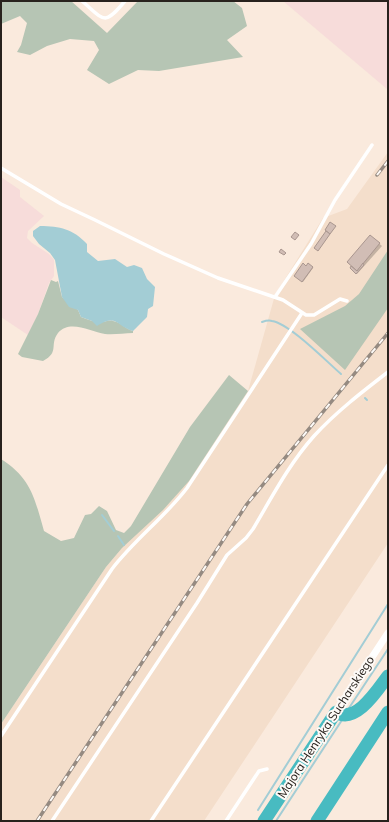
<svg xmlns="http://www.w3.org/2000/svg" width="389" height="822" font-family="Mulish,sans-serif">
<rect width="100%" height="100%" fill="#faeadd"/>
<!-- built -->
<polygon fill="#f4decb" points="388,152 388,543 204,821 1,821 1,724 106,567 122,548 171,501 196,470 248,391 275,295 323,218 347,209"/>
<!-- industrial -->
<g fill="#f7dcda">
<polygon points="283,1 388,1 388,88 387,89"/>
<polygon points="1,177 20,190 20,197 44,216 28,231 27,238 32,243 49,254 54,260 54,276 49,283 38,314 28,335 1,317"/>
</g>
<!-- green -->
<g fill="#b6c5b4">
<polygon points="1,1 71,1 107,33 138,1 233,1 242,8 247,26 227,40 243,57 159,71 138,70 109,84 87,70 99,50 94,41 70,39 47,46 30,55 17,52 21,45 27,23 20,16 1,24"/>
<polygon points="388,250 388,308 345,370 300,329 345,306 359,294"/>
<path d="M51,280L56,282L58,281L62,297L78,310L81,317C88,320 95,322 103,322C107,321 110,320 113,321C121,322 125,329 133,331V333C124,333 114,335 105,334C91,332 70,319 58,333C49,345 60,352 43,361L22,357L18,354L38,314Z"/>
<path d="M229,375L248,391L189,481L163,510L122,548L106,567L1,724V459C31,478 35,499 44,531L61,541L74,538L85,515L91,514L99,506L107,511L116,530L124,533L131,526L190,427Z"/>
</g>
<!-- water -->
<path fill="#a3cdd5" d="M40,226C60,226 73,229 87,244V252L98,261L115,259L127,267L134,265L142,268L147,279L155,287L153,306L148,309L147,317L133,331C117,327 117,313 97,326L92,321L81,317L78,310L69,307L62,297L55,260L50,253L39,244L33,236V231Z"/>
<!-- shadow -->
<g fill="#0003">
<polygon points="370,236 382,246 357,274 351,268"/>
<polygon points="308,265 313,268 303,282 295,276"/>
</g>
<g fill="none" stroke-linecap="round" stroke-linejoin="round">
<!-- stream -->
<g stroke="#a3cdd5" stroke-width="2">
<path d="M262,322C265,321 269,320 272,321C290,324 326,361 341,374"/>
<polyline points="365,398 367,400"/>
<polyline points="102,515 114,531"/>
<polyline points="118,536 124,545"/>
<polyline points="349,708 388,649"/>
<polyline points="258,810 388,604"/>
<polyline points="276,821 342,720"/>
</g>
</g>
<!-- building -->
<g fill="#d1bdb5" stroke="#a9968f">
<polygon points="330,222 336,226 330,234 325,230"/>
<polygon points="326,231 330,234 318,251 314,248"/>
<polygon points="295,232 299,235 295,240 291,237"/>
<polygon points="370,235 380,243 357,271 347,262"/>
<polygon points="281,249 286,253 284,255 279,252"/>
<polygon points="303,263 306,266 308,263 313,267 302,282 294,276"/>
<polygon points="363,263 364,265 356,274 350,268 351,266 357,271"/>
</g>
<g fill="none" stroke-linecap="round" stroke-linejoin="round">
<!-- lane -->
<g stroke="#fff" stroke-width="3.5">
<path d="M82,1C105,21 104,26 125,1"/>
<polyline points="1,168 61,204 95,220 164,254 218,278 283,300 306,315 314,315 340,299 347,301"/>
<polyline points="275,297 311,244 335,200 372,145"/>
<path d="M1,736L112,569C135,539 165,517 187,488L302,313"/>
<path d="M52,821L197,603L227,555L246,538L253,529C272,497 289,464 314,436C336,412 362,392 388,372"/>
<polyline points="151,821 388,465"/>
<polyline points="226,821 259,771 267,769"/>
</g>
<!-- street -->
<polyline stroke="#fff" stroke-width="7" points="336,712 388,633"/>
<!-- highway -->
<g stroke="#48bbc1" stroke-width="13">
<path d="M264,821L336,712C356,725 378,689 388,676"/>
<polyline points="317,821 388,712"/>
</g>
<!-- rail casing -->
<g stroke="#958a81" stroke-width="3.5">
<g id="rail">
<polyline points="377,175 388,161"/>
<polyline points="37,821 247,504 388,333"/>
</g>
</g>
<!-- rail -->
<use href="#rail" stroke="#fdfaf7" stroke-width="2" stroke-dasharray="6" stroke-linecap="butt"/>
</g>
<g text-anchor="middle" stroke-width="4" stroke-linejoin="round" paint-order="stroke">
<!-- street labels -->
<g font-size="12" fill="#28221d" stroke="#fdfaf7">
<text transform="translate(326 727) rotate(-57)" y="4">Majora Henryka Sucharskiego</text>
</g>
</g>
<!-- border -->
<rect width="389" height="822" fill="none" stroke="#28221d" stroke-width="4"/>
</svg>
